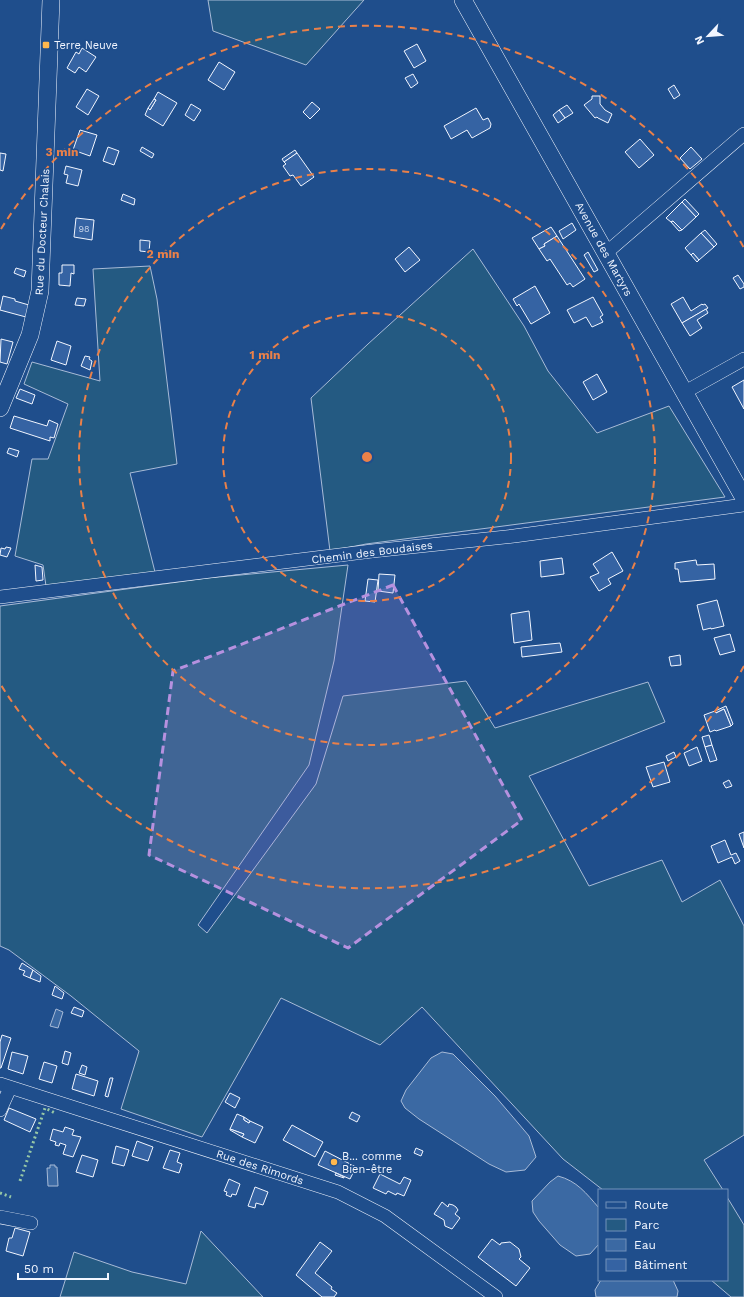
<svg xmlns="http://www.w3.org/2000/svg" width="744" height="1297" font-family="'Work Sans',sans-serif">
<rect width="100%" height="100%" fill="#1f4e8c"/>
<!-- green -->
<g fill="#245a82" stroke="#a8bbd7">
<polygon points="208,0 364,0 306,65 213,31"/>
<polygon points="473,249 524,326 548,371 597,433 669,406 725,497 366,544 330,551 311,398 368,344"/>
<polygon points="150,266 157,299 177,464 130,473 155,572 46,586 43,565 15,556 32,459 48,459 68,404 24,384 32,362 100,381 93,269"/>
<polygon points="348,565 334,661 309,765 198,925 207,933 316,784 343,696 466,681 495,728 648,682 665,722 529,776 589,886 662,860 682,902 720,880 744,926 744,1135 704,1160 723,1190 603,1190 563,1159 422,1007 380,1045 281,998 202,1137 121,1109 139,1051 71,996 9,950 0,946 0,606 208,578"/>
<polygon points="727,1197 744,1225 744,1297 731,1297 711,1280 727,1280"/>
<polygon points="201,1231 263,1297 60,1297 74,1252 132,1272 186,1284"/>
</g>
<!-- water -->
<g fill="#3b69a3" stroke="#a8bbd7">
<polygon points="56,1009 63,1012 58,1028 50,1026"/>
<polygon points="442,1052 453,1054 495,1096 518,1123 529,1136 536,1157 525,1170 506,1172 489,1164 419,1119 405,1108 401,1101 406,1090 431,1058"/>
<polygon points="50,1165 55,1165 55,1167 57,1167 58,1186 48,1186 47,1168 50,1168"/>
<path d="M558,1176C577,1181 586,1193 599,1208V1244L590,1254L576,1256L560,1245L539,1221L533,1212L532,1201L550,1182Z"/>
<polygon points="601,1280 673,1280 678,1291 677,1297 596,1297 595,1290"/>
</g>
<!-- building -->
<g fill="#3563a3" stroke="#f2f6ff">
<polygon points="417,44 426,61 414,68 404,51"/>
<polygon points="82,48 96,57 86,72 79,67 75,73 67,68 76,52 79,54"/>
<polygon points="219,62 235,72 224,90 208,80"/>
<polygon points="413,74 418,83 411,88 405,78"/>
<polygon points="674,85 680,95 674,99 668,89"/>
<polygon points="87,89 99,96 88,115 76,107"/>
<polygon points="158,92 177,103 163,126 145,115 148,108 150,110 156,100 154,99"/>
<polygon points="592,96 600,96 600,104 605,110 612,114 608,123 598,118 597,117 595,118 584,105 592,99"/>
<polygon points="154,99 156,100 150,110 148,108"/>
<polygon points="312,102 320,109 310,119 303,112"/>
<polygon points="191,104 201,110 194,121 185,115"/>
<polygon points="567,105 573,113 565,118 559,110"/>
<polygon points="476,108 483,120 488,118 491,124 490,128 472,138 467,130 451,139 444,126"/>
<polygon points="559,110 565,118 558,123 553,115"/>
<polygon points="80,130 97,135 90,156 73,150"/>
<polygon points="640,139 654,155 639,168 625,152"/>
<polygon points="108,147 119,151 114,165 103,161"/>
<polygon points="142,147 154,154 152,158 140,151"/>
<polygon points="691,147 702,159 690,169 680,158"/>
<polygon points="295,150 297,153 284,162 282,159"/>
<polygon points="0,153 6,154 3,171 0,170"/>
<polygon points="297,153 314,177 301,186 293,175 290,176 283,166 286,164 284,162"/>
<polygon points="66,166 82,170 78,186 66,183 68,175 64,174"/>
<polygon points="123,194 135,199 134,205 121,200"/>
<polygon points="685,199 699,214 696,217 682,202"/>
<polygon points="682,202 696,217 682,230 673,221 671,222 666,218"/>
<polygon points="76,218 94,220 92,240 74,237"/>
<polygon points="673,221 682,230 679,231 671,222"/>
<polygon points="572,223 576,230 563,239 559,231"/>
<polygon points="551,227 557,236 544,244 545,246 539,249 532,238"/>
<polygon points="705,230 717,244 714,247 701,233"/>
<polygon points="701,233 714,247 699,260 693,253 691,255 685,248"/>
<polygon points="557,236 585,279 573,287 570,283 567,285 550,259 547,261 539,249 545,246 544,244"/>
<polygon points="140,240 150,241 149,252 140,251"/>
<polygon points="409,247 420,260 405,272 395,259"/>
<polygon points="588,252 598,270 594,272 584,255"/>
<polygon points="693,253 699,260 697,262 691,255"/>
<polygon points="62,265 74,265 74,274 71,273 70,286 59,285 59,273 62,273"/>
<polygon points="16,268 26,271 24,277 14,273"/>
<polygon points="738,275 744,284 744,287 740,289 733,278"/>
<polygon points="535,286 550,313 531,324 519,304 517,306 513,299"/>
<polygon points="3,296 15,299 15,301 29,305 26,317 0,310"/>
<polygon points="593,297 603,315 600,317 603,322 592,327 586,317 574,323 567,310"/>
<polygon points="683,297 691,311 702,304 703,305 705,304 708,308 682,323 671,304"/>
<polygon points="77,298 86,299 84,306 75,305"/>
<polygon points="706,309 708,313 697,320 702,328 690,336 682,323"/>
<polygon points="1,339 13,342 7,364 0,362"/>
<polygon points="57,341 71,346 66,365 51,360"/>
<polygon points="85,356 90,357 89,359 92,361 90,370 81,366"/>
<polygon points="597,374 607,392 593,400 583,382"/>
<polygon points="744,380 744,409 732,387"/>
<polygon points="20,389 35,395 32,404 16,398"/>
<polygon points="14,416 47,426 49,420 58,424 54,438 50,437 50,441 10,428"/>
<polygon points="9,448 19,451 17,457 7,453"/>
<polygon points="6,547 11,548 7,557 0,555 1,548 5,549"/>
<polygon points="612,552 623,571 608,579 611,584 599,591 590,577 599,573 593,564"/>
<polygon points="562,558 564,574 541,577 540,561"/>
<polygon points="696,560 697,565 714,564 715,579 680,582 678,569 675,569 675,563"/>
<polygon points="35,565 42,567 43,580 36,581"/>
<polygon points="379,574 395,575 393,593 378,591"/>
<polygon points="368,579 378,580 375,602 365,601"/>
<polygon points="717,600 724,626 711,629 711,628 703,630 697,605"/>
<polygon points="529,611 532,640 514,643 511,614"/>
<polygon points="730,634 735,651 720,655 714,638"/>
<polygon points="560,643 562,652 522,657 521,647"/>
<polygon points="680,655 681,665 671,666 669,657"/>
<polygon points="726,706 733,724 731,726 724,709 716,713 715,711"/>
<polygon points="724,709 731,726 716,731 715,730 710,732 704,715 715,711 716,713"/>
<polygon points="709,735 712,745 705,747 702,737"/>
<polygon points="712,745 717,760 710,762 705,747"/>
<polygon points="697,747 702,761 689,766 684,753"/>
<polygon points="674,752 676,757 668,761 666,756"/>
<polygon points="664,762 670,782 653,787 646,767"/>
<polygon points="729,780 732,786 726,788 723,783"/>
<polygon points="744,832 744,848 739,834"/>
<polygon points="725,840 731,855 736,853 740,861 735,864 732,857 718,863 711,846"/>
<polygon points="22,963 33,970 30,978 23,975 25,971 19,969"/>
<polygon points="33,970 41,976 40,982 30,978"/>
<polygon points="55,986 64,993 62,999 52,995"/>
<polygon points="74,1007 84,1011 82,1017 71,1013"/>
<polygon points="2,1035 11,1038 1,1068 0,1068 0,1042"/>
<polygon points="65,1051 71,1053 68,1065 62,1063"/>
<polygon points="12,1052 28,1056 23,1074 8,1069"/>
<polygon points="44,1062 57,1066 52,1083 39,1079"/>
<polygon points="82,1065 87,1067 85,1075 79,1073"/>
<polygon points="76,1074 98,1081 94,1096 72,1089"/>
<polygon points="110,1078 113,1078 108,1097 105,1096"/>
<polygon points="230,1093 240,1098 235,1108 225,1102"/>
<polygon points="9,1108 36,1119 30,1132 4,1120"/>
<polygon points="352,1112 360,1116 357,1122 349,1118"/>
<polygon points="237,1114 244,1117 244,1120 249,1123 250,1121 263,1127 255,1143 242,1137 244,1134 230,1129"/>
<polygon points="244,1117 250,1121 249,1123 244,1120"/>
<polygon points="292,1125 323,1142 315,1157 283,1140"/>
<polygon points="65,1127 74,1130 72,1135 81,1137 73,1157 63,1154 66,1145 60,1143 59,1146 55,1145 56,1142 50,1140 53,1129 63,1132"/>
<polygon points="230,1129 244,1134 242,1137 230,1130"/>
<polygon points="137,1141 153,1147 148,1161 132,1156"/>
<polygon points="116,1146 129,1150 124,1166 112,1163"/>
<polygon points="416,1148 423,1151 421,1156 414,1153"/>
<polygon points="170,1150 180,1153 177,1162 182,1164 179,1173 163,1168"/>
<polygon points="325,1151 356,1167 350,1179 318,1165"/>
<polygon points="82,1155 98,1160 93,1177 76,1172"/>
<polygon points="336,1173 344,1177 344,1178 335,1175"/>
<polygon points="380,1174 400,1184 404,1177 411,1180 404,1196 397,1193 396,1195 388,1191 386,1194 373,1188"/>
<polygon points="229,1179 240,1184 236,1195 232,1194 231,1197 226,1195 227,1192 224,1191"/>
<polygon points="255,1187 268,1192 263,1205 256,1203 255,1208 248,1206"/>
<polygon points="442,1202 448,1207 449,1204 453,1205 456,1207 458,1210 455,1214 460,1218 452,1229 445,1226 444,1220 434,1214"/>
<polygon points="15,1228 30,1232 23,1256 6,1251 9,1238 12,1238"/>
<polygon points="492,1239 500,1245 501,1243 510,1242 519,1249 521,1257 519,1259 530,1268 516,1286 478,1257"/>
<polygon points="320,1242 332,1251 315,1273 332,1287 331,1289 337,1293 334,1297 322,1297 296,1275"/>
</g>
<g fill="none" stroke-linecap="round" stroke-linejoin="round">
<!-- minor casing -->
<g stroke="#f2f6ff" stroke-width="14">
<g id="minor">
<polyline points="606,253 744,134"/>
<polyline points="685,392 744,359"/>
<polyline points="0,597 372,551 514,536 744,505"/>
<polyline points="0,1084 338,1192 385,1216 496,1297"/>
<polyline points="0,1110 10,1088"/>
<polyline points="0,1217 31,1223"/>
</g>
</g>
<!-- major casing -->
<g stroke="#f2f6ff" stroke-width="18">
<g id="major">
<polyline points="463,0 744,498"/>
<polyline points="0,408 30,335 40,291 51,0"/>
</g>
</g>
<!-- minor -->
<use href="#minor" stroke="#1f4e8c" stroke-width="13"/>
<!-- major -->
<use href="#major" stroke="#1f4e8c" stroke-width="17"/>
<!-- hedge -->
<g stroke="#97c8a6" stroke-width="3" stroke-dasharray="2 3" stroke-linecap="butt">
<polyline points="20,1181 45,1108 55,1113"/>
<polyline points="0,1193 11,1197"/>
</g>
</g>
<!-- marked area -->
<path fill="#b691df" fill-opacity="0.2" stroke="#b691df" stroke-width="3" stroke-dasharray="8 5" stroke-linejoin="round" d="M393,585L522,820L348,948L149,855L173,671Z"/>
<!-- distance rings -->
<g fill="none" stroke="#ea8049" stroke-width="2" stroke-dasharray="7 5">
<circle cx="367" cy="457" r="144"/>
<circle cx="367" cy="457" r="288"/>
<path d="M744 666A431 431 0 0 1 1 685M1 229A431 431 0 0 1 744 248"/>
</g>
<!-- markers -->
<g fill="#ffb74d" stroke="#1f4e8c" stroke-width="1.5">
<rect x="42" y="41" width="8" height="8" rx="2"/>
<circle cx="334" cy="1162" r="4"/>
</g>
<g text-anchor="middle" stroke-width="3" stroke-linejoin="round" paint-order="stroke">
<!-- number labels -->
<g font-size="9" fill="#c3d1e8">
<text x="84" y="232">98</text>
</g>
<!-- poi labels -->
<g font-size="11" fill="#f2f6ff" stroke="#1f4e8c" text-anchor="start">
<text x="54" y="49">Terre Neuve</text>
<text x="342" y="1160">B... comme<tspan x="342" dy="13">Bien-être</tspan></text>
</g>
<!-- street labels -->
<g font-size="11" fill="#f2f6ff" stroke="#1f4e8c">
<text transform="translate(42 232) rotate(-87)" y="4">Rue du Docteur Chalais</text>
<text transform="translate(604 249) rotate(61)" y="4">Avenue des Martyrs</text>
<text transform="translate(372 552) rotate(-7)" y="4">Chemin des Boudaises</text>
<text transform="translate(260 1167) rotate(18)" y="4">Rue des Rimords</text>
</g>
</g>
<circle cx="367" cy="457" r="6" fill="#ea8049" stroke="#1f4e8c" stroke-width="2"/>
<g font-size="12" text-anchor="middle" font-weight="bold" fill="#ea8049" stroke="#1f4e8c" stroke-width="3" stroke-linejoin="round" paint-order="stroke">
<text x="62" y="156">3 min</text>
<text x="163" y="258">2 min</text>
<text x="265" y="359">1 min</text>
</g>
<!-- legend -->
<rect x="598" y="1189" width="130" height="92" fill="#1f4e8c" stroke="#7391ba"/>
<rect x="606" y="1202" width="20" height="6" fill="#1f4e8c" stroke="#7391ba"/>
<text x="634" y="1209" font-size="12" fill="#f2f6ff">Route</text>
<rect x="606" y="1219" width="20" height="12" fill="#245a82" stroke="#7391ba"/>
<text x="634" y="1229" font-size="12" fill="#f2f6ff">Parc</text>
<rect x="606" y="1239" width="20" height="12" fill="#3b69a3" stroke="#7391ba"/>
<text x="634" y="1249" font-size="12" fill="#f2f6ff">Eau</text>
<rect x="606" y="1259" width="20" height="12" fill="#3563a3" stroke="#7391ba"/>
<text x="634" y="1269" font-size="12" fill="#f2f6ff">Bâtiment</text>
<!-- north arrow -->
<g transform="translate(708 36) rotate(244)" stroke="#1f4e8c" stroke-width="3" paint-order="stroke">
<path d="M0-3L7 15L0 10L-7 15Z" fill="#f2f6ff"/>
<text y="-6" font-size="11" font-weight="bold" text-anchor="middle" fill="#f2f6ff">N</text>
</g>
<!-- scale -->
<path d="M18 1273v6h90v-6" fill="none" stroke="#f2f6ff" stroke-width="2"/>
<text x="24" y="1273" font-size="12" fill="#f2f6ff" stroke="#1f4e8c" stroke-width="3" paint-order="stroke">50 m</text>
</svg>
